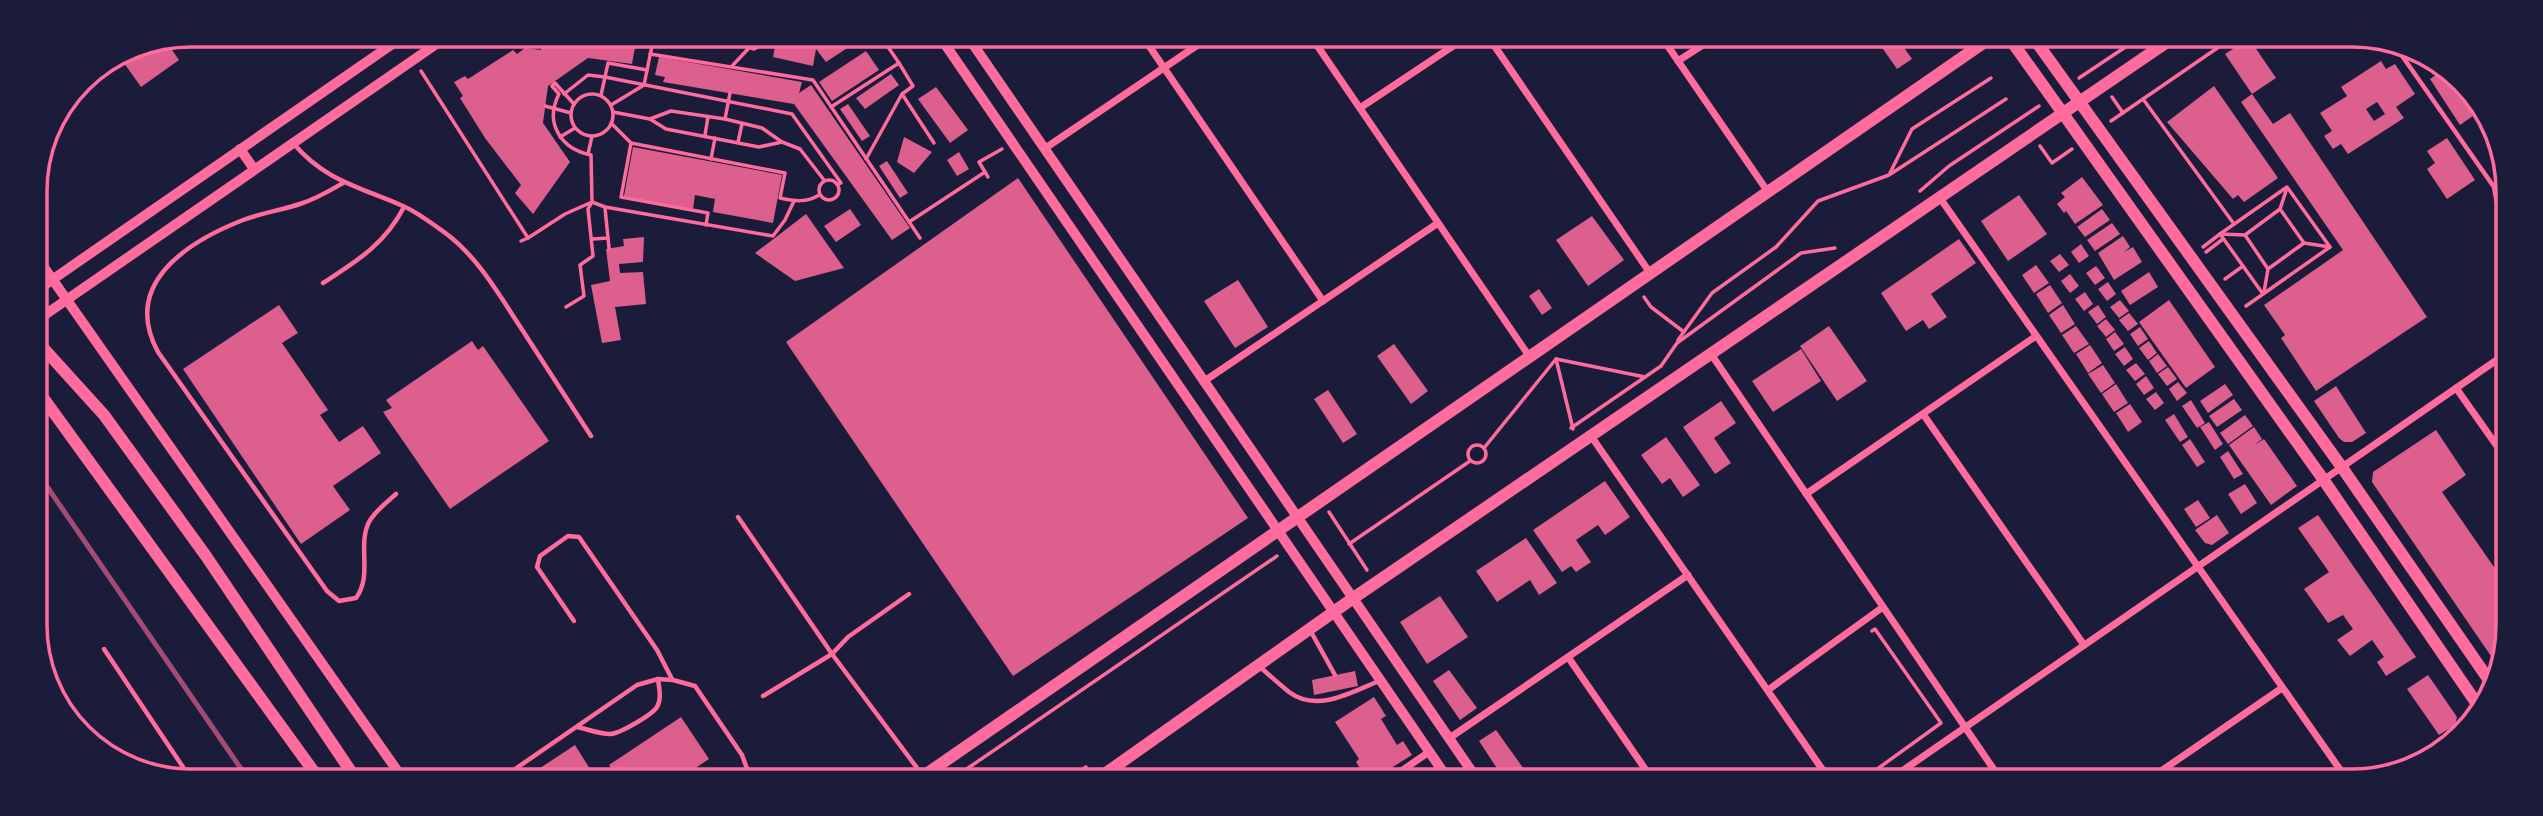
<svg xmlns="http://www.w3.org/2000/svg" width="2543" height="816" font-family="'PT Sans Narrow',sans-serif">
<rect width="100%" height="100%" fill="#1b1b3a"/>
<!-- building -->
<g fill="#dd5f8e" fill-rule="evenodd">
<polygon points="554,36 637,36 632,64 588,58 548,86 543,123 570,162 533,214 515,193 521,185 485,138 460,98 463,96 454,82 465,76 468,79 513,50 517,54 525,48 541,50 542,44"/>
<polygon points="777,36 812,37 810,43 815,44 825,37 864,37 826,62 816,49 813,66 773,57"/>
<polygon points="1876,39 1898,39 1912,59 1897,69"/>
<polygon points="165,40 179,60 141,87 119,56 132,47"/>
<polygon points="2247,40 2250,40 2276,78 2252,94 2273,124 2290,113 2427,317 2316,391 2281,338 2285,335 2264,305 2343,250 2241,102 2252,94 2225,54"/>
<polygon points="866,51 879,70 832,101 819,82"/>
<polygon points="659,57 802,82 799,93 811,85 910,228 892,240 794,104 663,82 665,77 655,75"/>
<path d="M2381,61L2386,69L2395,64L2415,94L2396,107L2404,118L2348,154L2341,144L2333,149L2324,136L2332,131L2320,113L2347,96L2341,87ZM2377,102L2385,114L2374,121L2366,109Z"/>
<polygon points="2442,71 2469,88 2480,111 2460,125 2430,79"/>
<polygon points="891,74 899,85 865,109 856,98"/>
<polygon points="2214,86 2278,178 2244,202 2238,195 2233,199 2167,122"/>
<polygon points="936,87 968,130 950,143 918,99"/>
<polygon points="848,104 870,136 862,141 840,109"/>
<polygon points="904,137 932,152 914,173 897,162"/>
<polygon points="2447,138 2475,180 2447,199 2427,169 2435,163 2427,151"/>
<polygon points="633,147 782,175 773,223 713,212 715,199 695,195 693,209 624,196"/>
<polygon points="959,152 969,169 957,176 947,160"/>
<polygon points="887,161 908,193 900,198 879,166"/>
<polygon points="2082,177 2103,205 2075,224 2066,211 2064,213 2057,204 2065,197 2061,193"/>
<polygon points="1018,178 1248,518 1013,676 786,342"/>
<polygon points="2019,195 2047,234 2008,261 1981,221"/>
<polygon points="850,209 861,225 836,242 824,226"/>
<polygon points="2102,209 2110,220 2085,237 2077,227"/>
<polygon points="806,214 844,268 795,281 755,253"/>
<polygon points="1592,216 1624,260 1588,286 1556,240"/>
<polygon points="2112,223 2120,234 2095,251 2087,240"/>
<polygon points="2123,236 2130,247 2124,252 2133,247 2142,262 2114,280 2098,253"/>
<polygon points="644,237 643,262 619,264 620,273 643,272 646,304 615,307 621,340 602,343 591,285 610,281 606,249 624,246 623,239"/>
<polygon points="1959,239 1976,263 1931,294 1947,317 1929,329 1923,320 1906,331 1881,293"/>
<polygon points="2081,244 2089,256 2079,263 2071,252"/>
<polygon points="2060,254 2069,265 2059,272 2050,261"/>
<polygon points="2036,265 2049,283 2034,293 2022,275"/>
<polygon points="2096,266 2105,278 2095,285 2086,273"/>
<polygon points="2149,272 2158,287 2130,305 2121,291"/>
<polygon points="2070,274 2079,286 2070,293 2061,281"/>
<polygon points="1238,280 1268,327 1235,348 1204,301"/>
<polygon points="2108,282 2116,294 2107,301 2098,289"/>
<polygon points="2050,285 2062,303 2048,313 2036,294"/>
<polygon points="1539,289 1552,308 1542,315 1529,296"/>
<polygon points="2085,292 2093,304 2084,311 2075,299"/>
<polygon points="2120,300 2129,311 2119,318 2110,307"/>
<polygon points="2169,300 2215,367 2186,388 2139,322"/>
<polygon points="279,305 298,333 282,343 328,410 320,415 339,442 363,426 381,453 333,486 350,510 301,544 183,369"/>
<polygon points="2063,305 2075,324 2061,333 2049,315"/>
<polygon points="2098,305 2106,317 2097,324 2088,312"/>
<polygon points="2129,313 2138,324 2128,331 2119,320"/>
<polygon points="2106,319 2115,330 2106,337 2097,326"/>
<polygon points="1829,326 1867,381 1837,401 1800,346"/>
<polygon points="2076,326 2089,344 2074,353 2062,335"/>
<polygon points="2140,327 2148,339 2138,346 2130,334"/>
<polygon points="2115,332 2124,344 2114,351 2106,339"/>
<polygon points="472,341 478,350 483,346 549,441 450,509 383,412 392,408 386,400"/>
<polygon points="2149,341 2157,353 2148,360 2139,348"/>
<polygon points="1394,344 1428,391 1411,404 1377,356"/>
<polygon points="2090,345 2102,363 2088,373 2076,354"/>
<polygon points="2125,347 2133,359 2124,366 2115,354"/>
<polygon points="1801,349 1821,381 1773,412 1752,381"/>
<polygon points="2158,354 2167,366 2157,373 2149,361"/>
<polygon points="2136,363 2145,374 2135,381 2126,370"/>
<polygon points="2103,365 2115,383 2101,393 2088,374"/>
<polygon points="2168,367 2177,379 2167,386 2158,374"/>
<polygon points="2146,376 2154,388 2144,395 2136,384"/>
<polygon points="2178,382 2187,393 2177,401 2169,389"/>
<polygon points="2116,384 2128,403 2114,412 2102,394"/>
<polygon points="2225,384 2233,395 2208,413 2200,401"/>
<polygon points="2336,386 2366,433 2352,442 2344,442 2339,438 2314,401"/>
<polygon points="1328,390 1357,434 1343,443 1314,399"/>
<polygon points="2156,392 2164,403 2155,410 2146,399"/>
<polygon points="2234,399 2242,410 2217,427 2209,416"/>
<polygon points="2191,400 2205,423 2197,428 2182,406"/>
<polygon points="1721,401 1736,423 1714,438 1731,463 1715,474 1683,427"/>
<polygon points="2130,404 2142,422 2128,432 2116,413"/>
<polygon points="2174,414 2188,437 2180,442 2165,420"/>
<polygon points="2245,415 2253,426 2228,444 2220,433"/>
<polygon points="2209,422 2223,444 2215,450 2200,427"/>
<polygon points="2254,427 2262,439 2254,445 2264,439 2297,486 2271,505 2229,445"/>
<polygon points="2436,430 2466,475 2442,492 2503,580 2503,625 2498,628 2503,635 2501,667 2497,661 2495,662 2372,482 2373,472"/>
<polygon points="1666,437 1700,485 1683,497 1670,478 1662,484 1641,455"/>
<polygon points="2190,439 2205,462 2197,467 2182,445"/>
<polygon points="2228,451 2243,474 2234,479 2220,457"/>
<polygon points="1605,481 1630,517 1605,535 1598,525 1576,540 1591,562 1576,572 1571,566 1562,572 1533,530"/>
<polygon points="2245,484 2257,503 2241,514 2228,494"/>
<polygon points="2198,500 2210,518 2196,527 2184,509"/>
<polygon points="2217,515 2229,533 2212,545 2205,543 2195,530"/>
<polygon points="2318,515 2416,657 2386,676 2377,662 2384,657 2372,640 2350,656 2337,640 2353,629 2343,615 2328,623 2304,589 2329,572 2298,528"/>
<polygon points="1526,538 1557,583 1539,595 1530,580 1497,602 1476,571"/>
<polygon points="1440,596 1468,637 1427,664 1400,622"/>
<polygon points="1449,670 1477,708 1460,720 1433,681"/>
<polygon points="1355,671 1358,686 1314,695 1312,680"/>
<polygon points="2428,675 2457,717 2455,725 2439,735 2407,689"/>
<polygon points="1374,697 1386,716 1381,719 1397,745 1403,741 1412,755 1375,778 1359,778 1356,773 1361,770 1356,762 1359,759 1335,722"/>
<polygon points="681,717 709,759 682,777 617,777 609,765"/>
<polygon points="1496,730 1526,772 1517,779 1504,779 1479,741"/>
<polygon points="575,745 595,777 528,776"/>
</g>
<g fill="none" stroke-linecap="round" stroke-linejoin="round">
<!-- path -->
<g stroke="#ff6b9d" stroke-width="3.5">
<polyline points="737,36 742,45 754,49 765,43 768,36"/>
<polyline points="2074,44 2080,40"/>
<polyline points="650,54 813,80 920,238"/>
<polyline points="899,63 913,86 902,94 934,143"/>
<polyline points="732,66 748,49"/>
<polyline points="421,71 528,238 565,214 592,202 605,207 773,236 785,220 794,201"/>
<polyline points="2079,78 2136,40"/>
<circle cx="592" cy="115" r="21"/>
<polyline points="564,94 588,75 605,77 608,63 647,70"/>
<polyline points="601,95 605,77 792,114 841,183 837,184"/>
<polyline points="2112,97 2123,113"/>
<polyline points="2143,99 2234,224"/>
<polyline points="611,105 644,85 654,36"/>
<polyline points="545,106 571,113"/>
<polyline points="831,107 899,63 882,38 884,37"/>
<polyline points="613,112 650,119 666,129 759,147 782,142"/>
<polyline points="650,119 671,111 725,119 762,128 782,142 800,149 824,180"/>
<polyline points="725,119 730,93"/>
<polyline points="2111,121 2229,40"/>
<polyline points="611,123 631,143"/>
<polyline points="705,135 708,117"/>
<polyline points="560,137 575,128"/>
<polyline points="738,142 742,124"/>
<polyline points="2040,146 2052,163 2072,149"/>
<polyline points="588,154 592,136"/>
<polyline points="711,159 715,138"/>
<polyline points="866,159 902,94"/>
<polyline points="1890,173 1912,129 1991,78"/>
<polyline points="988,177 979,162 1002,149"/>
<circle cx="829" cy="190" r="10"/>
<polyline points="1920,191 1949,166 2039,106"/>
<polyline points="605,208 609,248"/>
<polyline points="2280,209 2287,188"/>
<polyline points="909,222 985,172"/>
<path d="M706,225L708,213L621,197L631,143L785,173L780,198C794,201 807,203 819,195"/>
<polyline points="593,239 608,238"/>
<polyline points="521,241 528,238"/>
<polyline points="2304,243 2330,247"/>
<polyline points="2203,247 2220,234 2245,235"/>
<polyline points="2206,252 2223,239"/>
<polyline points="2225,279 2243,266"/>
<polyline points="2264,292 2268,269 2304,243 2280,209 2245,235 2268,269"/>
<polyline points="1644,297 1651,307 1684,332"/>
<polyline points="2246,306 2330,247 2287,187 2220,234 2263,294"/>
<path d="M566,307L584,296L580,265L593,256L588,209L592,202L591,155C561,149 544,123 559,94L552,86L555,83L574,104"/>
<polyline points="1678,340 1712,293 1776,247 1818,201 1889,175 2006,99"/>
<polyline points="1556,359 1573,429"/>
<polyline points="1571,428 1661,366 1677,343 1801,253 1835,248"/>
<circle cx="1477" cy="454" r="9"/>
<polyline points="1484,448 1556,359 1645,377"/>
<polyline points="1329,512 1367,570"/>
<polyline points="1349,544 1470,461"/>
<polyline points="955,777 1277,556"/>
<polyline points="1071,778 1086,767"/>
<polyline points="1862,780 1941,723 1875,629 1872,631"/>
</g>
<!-- service -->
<g stroke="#ff6b9d" stroke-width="4.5">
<polyline points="2391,40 2494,187 2505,248"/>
<path d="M293,143C325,181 360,187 403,206C419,213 434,225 448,235C479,259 500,296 521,328C544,364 568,400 591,436"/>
<path d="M343,183C329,191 316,199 300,204C281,210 262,213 243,220C187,242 121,284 158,352L327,591L339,601L356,598C373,575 357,546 369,522C375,511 387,502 396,494"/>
<path d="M323,283C357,261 385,244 404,207"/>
<polyline points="738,517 832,654 923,776"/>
<polyline points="574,621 537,567 540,556 568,536 579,537 657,650 672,679"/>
<polyline points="1310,630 1335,675"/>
<polyline points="104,649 189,776"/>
<path d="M1259,666C1269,675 1279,684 1289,692C1317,713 1352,692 1379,681"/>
<polyline points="763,696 832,654 848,637 909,594"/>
<path d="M577,727C587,729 599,734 610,734C619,734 652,715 657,707C662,699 659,688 658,679"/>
<polyline points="505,776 637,685 658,679 673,680 695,686 742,755 750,777"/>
</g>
<!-- minor -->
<g stroke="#ff6b9d" stroke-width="7">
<polyline points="1143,37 1323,301"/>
<polyline points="1312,38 1529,356"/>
<polyline points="1489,38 1650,273"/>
<polyline points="1663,39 1768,192"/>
<polyline points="1678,61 1712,39"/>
<polyline points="1360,108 1465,38"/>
<polyline points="1044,149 1208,38"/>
<polyline points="1940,198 2348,781"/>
<polyline points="1711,354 2001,780"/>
<polyline points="1203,382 1438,223"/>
<polyline points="2456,388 2504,456"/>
<polyline points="1923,414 2084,645"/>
<polyline points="1591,436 1829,779"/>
<polyline points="1806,494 2036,336"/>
<polyline points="1568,657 1652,779"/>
<polyline points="1768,690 1883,607"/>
<polyline points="1448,739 1688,575"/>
<polyline points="2422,758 2457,734"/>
<polyline points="2166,768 2174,780"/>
<polyline points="1391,778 1429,752"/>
<polyline points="1889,780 2504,355"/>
<polyline points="2148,780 2282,688"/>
</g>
<!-- tertiary -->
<g stroke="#ff6b9d" stroke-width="10">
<polyline points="940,37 1448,779"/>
<polyline points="968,37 1477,779"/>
<polyline points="240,149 254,169"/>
<polyline points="36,256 401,776"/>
<polyline points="36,291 404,36"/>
<polyline points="36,321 448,36"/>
</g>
<!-- secondary -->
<g stroke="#ff6b9d" stroke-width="12">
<polyline points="2010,39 2323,479 2477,704"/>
<polyline points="2035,40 2341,466 2491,683"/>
<polyline points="36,340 104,415 206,556 354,776"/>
<polyline points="36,388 317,776"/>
<polyline points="922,777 1989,39"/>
<polyline points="1099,778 1352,599 2170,40"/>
</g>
<!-- rail -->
<polyline stroke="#a44b75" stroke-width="5" points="37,472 246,776"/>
</g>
<!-- crop -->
<path d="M0 0H2543V816H0ZM191 47H2352A144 144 0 0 1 2496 191V625A144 144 0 0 1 2352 769H191A144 144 0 0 1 47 625V191A144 144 0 0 1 191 47Z" fill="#1b1b3a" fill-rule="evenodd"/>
<path fill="none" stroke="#ff6b9d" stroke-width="3.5" d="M191 47H2352A144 144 0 0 1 2496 191V625A144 144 0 0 1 2352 769H191A144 144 0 0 1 47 625V191A144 144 0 0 1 191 47Z"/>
</svg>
